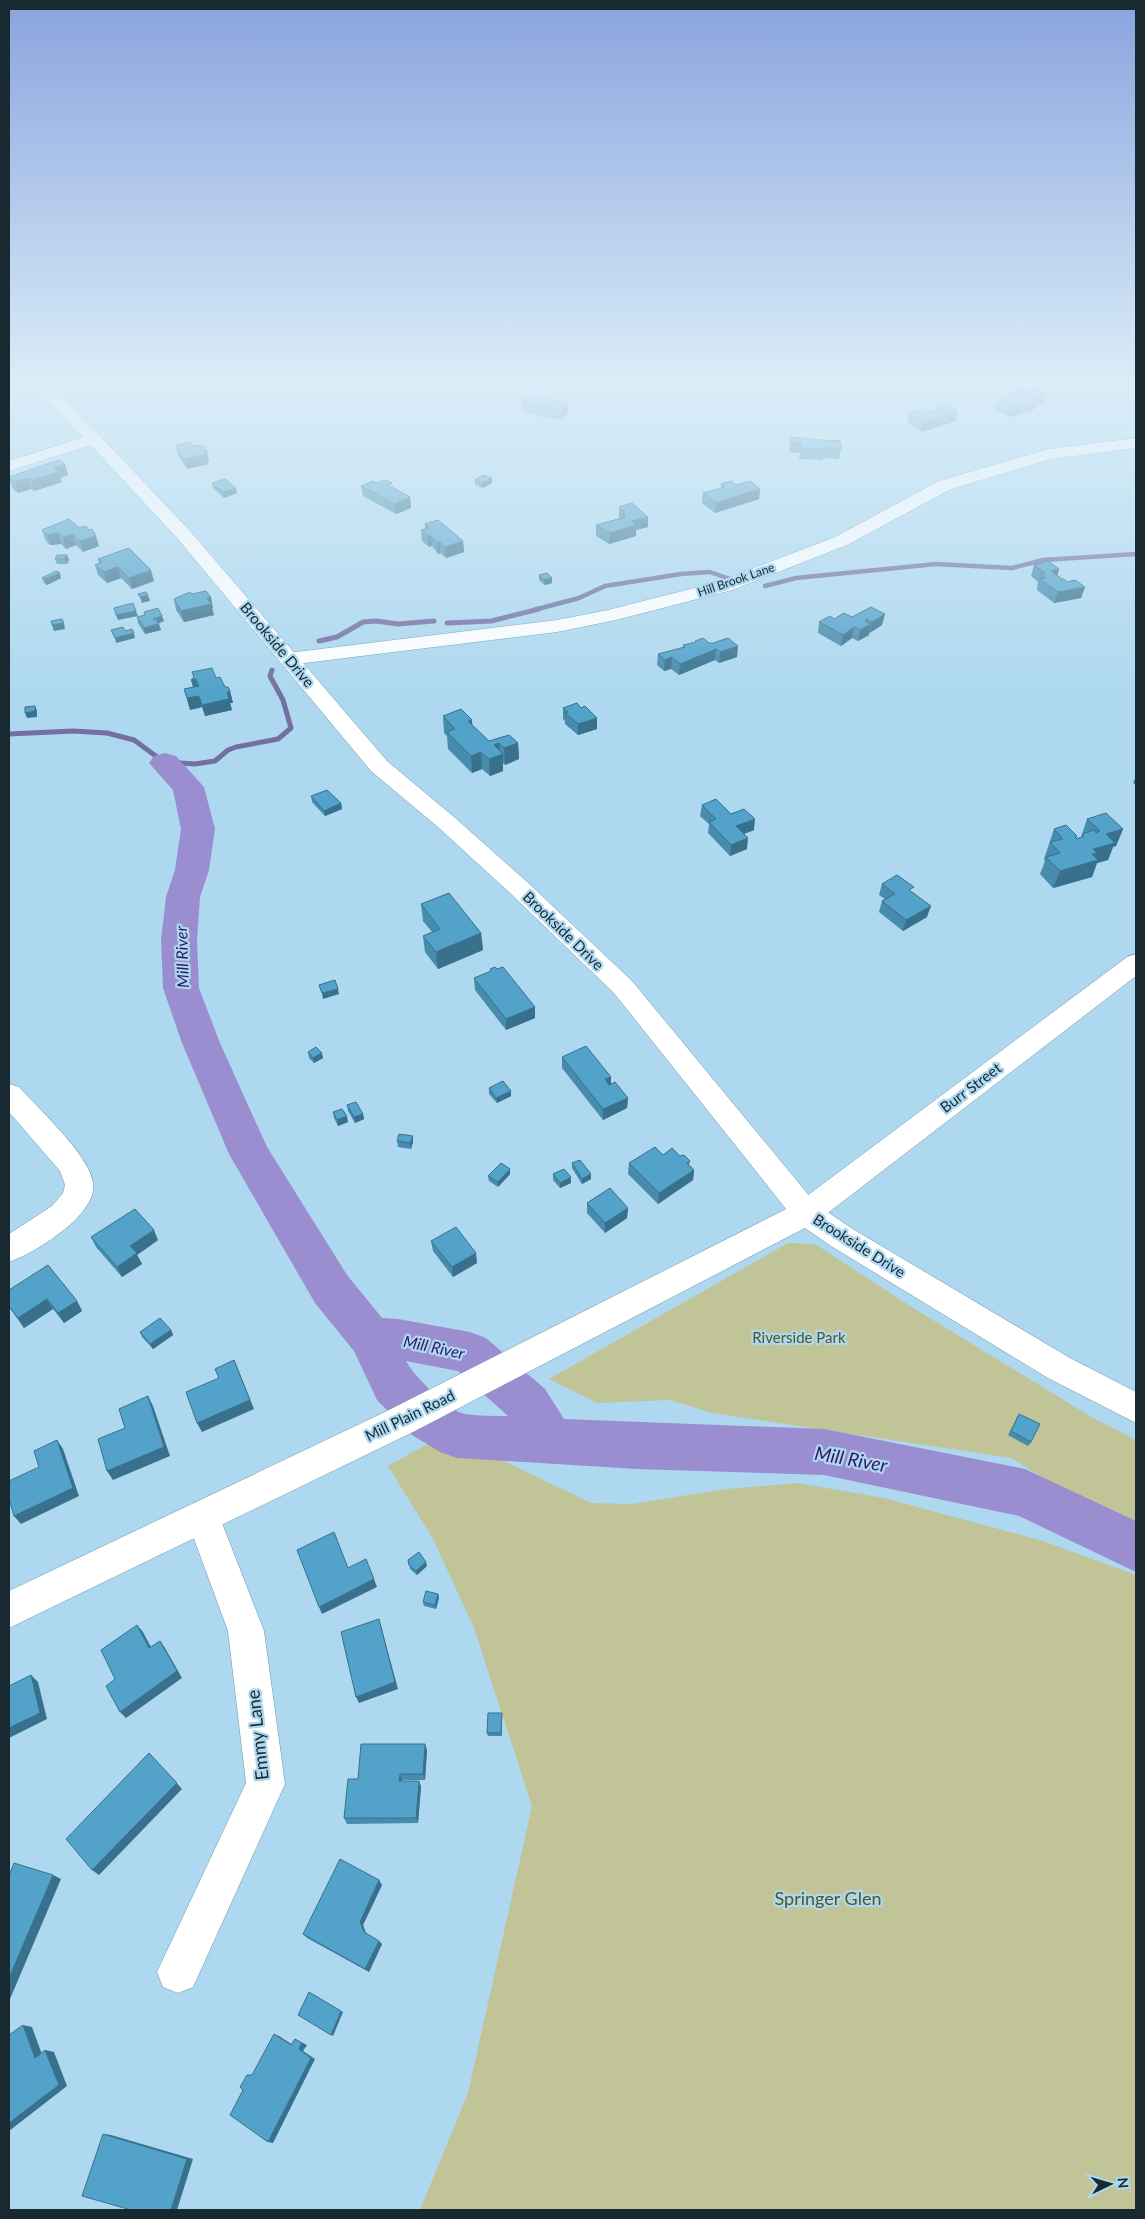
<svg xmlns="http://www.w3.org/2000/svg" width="1145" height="2219" font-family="Lato,sans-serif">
<rect width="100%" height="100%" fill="#add8ef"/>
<!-- green -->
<g fill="#c0c497">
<polygon points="788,1243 815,1244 910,1306 1093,1418 1136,1440 1136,1529 1095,1510 1011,1458 713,1413 669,1400 597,1403 549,1379"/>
<polygon points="431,1442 506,1462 591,1503 631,1504 726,1489 797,1483 884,1498 1043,1541 1136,1575 1136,2210 420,2210 468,2093 532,1806 474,1628 433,1539 388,1466"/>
</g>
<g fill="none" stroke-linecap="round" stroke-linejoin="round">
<!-- stream-far1 -->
<g stroke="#736fa1" stroke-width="4.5">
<polyline points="765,586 796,578 936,564 1012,568 1043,560 1136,554"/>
<polyline points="534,610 579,598 605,586 681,574 710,572 730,579"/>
</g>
<!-- stream -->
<g stroke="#736fa1" stroke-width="5">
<polyline points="447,623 491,621 539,609"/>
<polyline points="319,641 337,637 363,622 376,621 398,624 434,621"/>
<polyline points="9,734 73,731 107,733 134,740 164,762 195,764 215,761 228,750 236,747 278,739 291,728 283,700 270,676 272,670"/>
</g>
<!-- river -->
<path fill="#9a8dd0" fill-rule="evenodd" d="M165,753L176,756L204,787L215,829L209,870L200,897L197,940L199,988L220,1043L267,1147L347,1275L382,1318L398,1319L470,1332L486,1338L545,1389L564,1419L824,1429L1025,1469L1136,1521V1572L1019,1516L824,1475L637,1469L457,1458L440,1452L412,1435L377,1400L354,1351L315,1303L229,1154L182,1043L163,988L161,940L166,897L175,870L181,829L173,790L149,763L154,756ZM406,1361L458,1371L508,1416C494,1416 479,1416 465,1414C448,1411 414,1376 406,1361Z"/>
<!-- minor casing -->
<g stroke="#6d96ab" stroke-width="1">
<g id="minor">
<polygon points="94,434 100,436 102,439 100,442 9,471 9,461"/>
<polygon points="1136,438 1136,448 1051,459 951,489 847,545 732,590 616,620 557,632 288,665 281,663 278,659 281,655 288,653 557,620 608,610 718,582 835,537 939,481 1049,449"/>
<polygon points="1136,954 1136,976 816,1222 806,1225 796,1222 791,1213 796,1204 1127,957"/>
<path d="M9,1084L19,1087C38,1108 89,1155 93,1182C96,1200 78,1219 65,1229C49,1242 28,1255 9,1262V1234L52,1206L63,1193L65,1185L60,1171L9,1112Z"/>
<polygon points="203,1500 215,1505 264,1631 285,1784 193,1987 178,1993 163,1987 157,1972 246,1783 228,1631 186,1517 191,1505"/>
</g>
</g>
<!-- major casing -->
<g stroke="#6d96ab" stroke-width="1">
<polygon id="major" points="32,386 49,386 100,436 190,531 387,761 454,817 526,881 632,981 816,1204 851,1228 1070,1358 1136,1392 1136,1423 1048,1378 831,1246 805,1228 411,1433 9,1628 9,1591 387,1411 786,1209 614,993 510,893 438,827 371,771 178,539 88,442"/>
</g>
<!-- minor -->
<use href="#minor" fill="#fff" fill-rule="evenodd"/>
<!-- major -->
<use href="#major" fill="#fff" fill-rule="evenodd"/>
</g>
<!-- wall -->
<g fill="#478bad">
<polygon points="1011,392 1044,403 1036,406 1035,409 1010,417 994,409 997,398 1010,398"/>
<polygon points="526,394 568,413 561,420 538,416 537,414 522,411 521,401"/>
<polygon points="937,407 958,411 956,421 922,432 907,423 909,413 928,412 936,410"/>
<polygon points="790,437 830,441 841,449 839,459 823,458 823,460 799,459 800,453 789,452"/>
<polygon points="176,445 193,446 207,450 209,461 207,461 208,464 187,469 178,455"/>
<polygon points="65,464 68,475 60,478 62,482 34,491 31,489 18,493 12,488 9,477"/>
<polygon points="475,480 492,483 483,488 475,485"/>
<polygon points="212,483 237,493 224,498 213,488"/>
<polygon points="377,483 392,488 410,497 411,508 396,514 363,496 361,486"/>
<polygon points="721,484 760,489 759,499 715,513 702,503 703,493 721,488"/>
<polygon points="619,507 648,527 636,530 636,536 609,544 596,536 596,525 620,518 619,517"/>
<polygon points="69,519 99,546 83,552 76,545 66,549 61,544 50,545 46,541 42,530"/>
<polygon points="425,524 463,541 464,552 446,558 440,553 438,554 432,546 429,547 422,541 421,530 425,529"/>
<polygon points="67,555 69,560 67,564 57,564 55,559"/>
<polygon points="98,559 154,581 132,589 121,578 107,583 98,575 95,565 99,563"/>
<polygon points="1034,565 1059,569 1057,576 1067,582 1085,587 1081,598 1054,603 1037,590 1038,582 1031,576"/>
<polygon points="539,575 552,578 552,583 545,585 539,580"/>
<polygon points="42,578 61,578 47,585 44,583"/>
<polygon points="192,594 213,608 212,608 214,615 184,622 176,610 174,599"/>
<polygon points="871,607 882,625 869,632 869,635 858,641 852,638 841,646 818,633 819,622 834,619 852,617"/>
<polygon points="144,612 164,621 158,623 161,630 145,634 138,623 137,617 145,615"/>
<polygon points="695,641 709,643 737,657 719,663 715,660 679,675 671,669 664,671 657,665 658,654 683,647 683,645 695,643"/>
<polygon points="192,672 216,678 225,687 230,691 233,703 230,703 232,710 205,716 202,707 190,710 184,689 193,687 194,677"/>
<polygon points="563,708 597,729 578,735 565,724 565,721 563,719"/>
<polygon points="443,716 473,726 489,741 518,743 519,759 505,765 503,763 503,771 490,776 482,769 472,773 448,749 447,736 444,733"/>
<polygon points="1136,776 1136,785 1133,783"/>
<polygon points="311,796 341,803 342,809 325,816 312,802"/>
<polygon points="702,805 731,814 754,830 744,834 747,849 730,856 708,833 709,824 700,816"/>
<polygon points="1087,819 1123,829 1116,846 1113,847 1108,860 1097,863 1092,877 1053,888 1040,874 1045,861 1044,859 1054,829 1077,836 1076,838 1081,837"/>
<polygon points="882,884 913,892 927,917 903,931 879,912 882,901 885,899 879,895"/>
<polygon points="421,904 481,933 483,950 438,969 425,952 423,936 432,932 423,921"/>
<polygon points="490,969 497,969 535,1007 535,1018 506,1030 475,990 474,978 490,972"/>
<polygon points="308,1052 323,1058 314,1063 309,1058"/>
<polygon points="562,1057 611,1077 611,1084 628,1098 627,1108 603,1120 562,1068"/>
<polygon points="489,1088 511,1096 497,1103 489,1094"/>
<polygon points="347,1105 363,1114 364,1119 355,1123 348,1111"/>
<polygon points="333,1112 348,1122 338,1126 334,1118"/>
<polygon points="413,1136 413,1142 411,1149 398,1147 397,1141"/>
<polygon points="663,1155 680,1156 690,1161 689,1165 694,1170 693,1180 658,1204 628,1174 629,1163"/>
<polygon points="572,1163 591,1174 591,1179 582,1184 572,1168"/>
<polygon points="510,1169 510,1174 498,1187 489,1181 488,1176"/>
<polygon points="553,1174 571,1183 560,1188 553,1180"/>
<polygon points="587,1203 628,1208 627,1218 605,1233 587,1213"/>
<polygon points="91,1237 158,1240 137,1255 142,1264 122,1277 96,1247"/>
<polygon points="431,1241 477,1263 453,1277 433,1251"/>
<polygon points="9,1290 77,1301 82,1311 64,1323 53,1309 24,1328 9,1307"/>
<polygon points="171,1330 173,1335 153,1349 142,1337 140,1332"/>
<polygon points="1019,1414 1031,1442 1028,1446 1008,1435"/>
<polygon points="408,1560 427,1566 417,1575 410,1569"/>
<polygon points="438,1594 439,1598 436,1609 424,1606 423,1602"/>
<polygon points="502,1717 502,1736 488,1736 487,1733"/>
<polygon points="427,1750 425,1780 402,1780 402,1781 419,1781 421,1787 418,1823 347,1824 344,1818 358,1779"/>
<polygon points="382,1885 363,1925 366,1934 382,1944 369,1972 307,1938 303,1934"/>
</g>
<!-- shaded-wall -->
<g fill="#39718d">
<polygon points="1047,393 1044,403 1036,406 1035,409 1010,417 1013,407 1034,397"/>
<polygon points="568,403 568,413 561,420 561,410"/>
<polygon points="958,411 956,421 922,432 924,422"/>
<polygon points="207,450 209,461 207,461 208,464 187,469 184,459"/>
<polygon points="65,464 68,475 60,478 62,482 34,491 31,480 54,468"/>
<polygon points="28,478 31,489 18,493 15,482"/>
<polygon points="492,478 492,483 483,488 482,483"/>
<polygon points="236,488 237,493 224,498 223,492"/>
<polygon points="760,489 759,499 715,513 716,503"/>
<polygon points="410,497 411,508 396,514 395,504"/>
<polygon points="648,517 648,527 636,530 636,536 609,544 610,533 631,521"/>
<polygon points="58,533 61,544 50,545 47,535"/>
<polygon points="73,534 76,545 66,549 63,538"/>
<polygon points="96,536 99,546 83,552 80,541"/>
<polygon points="428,536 431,536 432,546 429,547"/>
<polygon points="463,541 464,552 446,558 445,547"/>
<polygon points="440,542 440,553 438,554 437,543"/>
<polygon points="67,555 69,560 67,564 65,559"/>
<polygon points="118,567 121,578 107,583 104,572"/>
<polygon points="1059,569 1056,580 1051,571"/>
<polygon points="151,570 154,581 132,589 129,578"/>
<polygon points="60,573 61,578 47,585 45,579"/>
<polygon points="552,578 552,583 545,585 544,580"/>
<polygon points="1085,587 1081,598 1054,603 1058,592"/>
<polygon points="148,595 150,601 142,603 140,597"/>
<polygon points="211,597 213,608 212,608 214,615 184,622 181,611 207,598"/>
<polygon points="136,611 138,616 118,620 116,615"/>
<polygon points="885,614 882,625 870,633 872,622"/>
<polygon points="162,616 164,621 155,625 153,619"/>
<polygon points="867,619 866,626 871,624 869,635 858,641 860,630 865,621"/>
<polygon points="64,623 65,629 54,631 52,625"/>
<polygon points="159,624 161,630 145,634 144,628"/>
<polygon points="854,627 852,638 841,646 843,635"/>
<polygon points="134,633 135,638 116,643 115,638"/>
<polygon points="738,646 737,657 719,663 720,652"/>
<polygon points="716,649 715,660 679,675 680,664"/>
<polygon points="672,657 671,669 664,671 665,660"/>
<polygon points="196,679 199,690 194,691 191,680"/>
<polygon points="230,691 233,703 230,703 232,710 205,716 202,705 227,692"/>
<polygon points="199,696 202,707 190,710 187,698"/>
<polygon points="35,706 37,711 37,717 27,718 25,713"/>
<polygon points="597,718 597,729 578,735 578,724"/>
<polygon points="472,720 473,736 468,721"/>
<polygon points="499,743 500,755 503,754 503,771 490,776 489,759 494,745"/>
<polygon points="518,743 519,759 505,765 504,748"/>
<polygon points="481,752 482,769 472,773 471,756"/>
<polygon points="341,803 342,809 325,816 324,811"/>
<polygon points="755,819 754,830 735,837 736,826"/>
<polygon points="1123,829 1116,846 1113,847 1108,860 1097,863 1092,877 1053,888 1060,871 1093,849 1106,834"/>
<polygon points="748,838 747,849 730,856 731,845"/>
<polygon points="931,906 927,917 903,931 906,920"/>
<polygon points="481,933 483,950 438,969 436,952"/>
<polygon points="338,989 339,994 323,999 322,993"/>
<polygon points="535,1007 535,1018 506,1030 506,1019"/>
<polygon points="322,1053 323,1058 314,1063 313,1058"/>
<polygon points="611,1077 611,1088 605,1079"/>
<polygon points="511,1091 511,1096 497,1103 496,1098"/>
<polygon points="628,1098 627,1108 603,1120 603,1109"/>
<polygon points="363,1114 364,1119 355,1123 354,1117"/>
<polygon points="347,1116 348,1122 338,1126 337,1120"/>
<polygon points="413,1136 413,1142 411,1149 410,1143"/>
<polygon points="510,1169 510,1174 498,1187 498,1182"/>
<polygon points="694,1170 693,1180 658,1204 659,1193"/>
<polygon points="591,1174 591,1179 582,1184 582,1179"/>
<polygon points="571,1177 571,1183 560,1188 560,1183"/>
<polygon points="628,1208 627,1218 605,1233 605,1223"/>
<polygon points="154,1230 158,1240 137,1255 142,1264 122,1277 117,1267 130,1246"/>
<polygon points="476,1253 477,1263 453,1277 452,1267"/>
<polygon points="47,1299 53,1309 24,1328 18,1318"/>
<polygon points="77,1301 82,1311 64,1323 58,1313"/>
<polygon points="171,1330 173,1335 153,1349 150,1344"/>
<polygon points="234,1360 254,1409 202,1432 197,1423"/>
<polygon points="148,1396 153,1406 170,1456 113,1480 107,1471"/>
<polygon points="57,1440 63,1449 79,1496 21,1524 14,1516"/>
<polygon points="426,1562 427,1566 417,1575 416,1571"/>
<polygon points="374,1579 377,1587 322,1614 319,1607"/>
<polygon points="438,1594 439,1598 436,1609 435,1605"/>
<polygon points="379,1619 398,1689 359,1703 356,1697"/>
<polygon points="137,1625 143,1632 155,1655 149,1648"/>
<polygon points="160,1641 165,1648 182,1678 126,1718 120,1712"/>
<polygon points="31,1675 38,1682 47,1719 9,1738 9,1728"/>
<polygon points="425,1744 427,1750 425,1780 423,1774"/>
<polygon points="149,1753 182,1789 99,1875 92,1870"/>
<polygon points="400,1774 402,1780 402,1787 399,1781"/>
<polygon points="419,1781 421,1787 418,1823 416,1818"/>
<polygon points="53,1875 61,1879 10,1999 9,1998 9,1978"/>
<polygon points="379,1880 382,1885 363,1925 367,1936 364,1932 360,1922"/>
<polygon points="379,1941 382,1944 369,1972 365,1969"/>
<polygon points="341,2011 343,2012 333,2036 331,2035"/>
<polygon points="23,2025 32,2027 44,2060 35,2058"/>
<polygon points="274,2034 279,2036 296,2047 291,2045"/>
<polygon points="295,2039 307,2045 303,2051 315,2059 273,2143 268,2142 299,2049"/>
<polygon points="45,2050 54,2052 67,2086 9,2131 9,2123"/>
<polygon points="103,2134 111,2135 193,2159 177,2210 171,2210"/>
</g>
<!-- building -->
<g fill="#52a2c9" stroke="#39718d">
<polygon points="1035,387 1047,393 1034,397 1038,399 1013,407 997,398 1002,397 1009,399 1019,395 1011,392 1023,388 1029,391"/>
<polygon points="526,394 568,403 561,410 537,406 537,404 521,401"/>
<polygon points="948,404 958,411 924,422 909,413 923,409 928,412 940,409 937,407"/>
<polygon points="790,437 841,442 841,449 825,448 825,450 801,448 801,443 790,442"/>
<polygon points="830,440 840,441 840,442 830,441"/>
<polygon points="190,442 193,446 203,445 207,450 204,451 206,454 184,459 176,445"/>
<polygon points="59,460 65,464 54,468 59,472 31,480 28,478 15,482 9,477"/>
<polygon points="484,475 492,478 482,483 475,480"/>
<polygon points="225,479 236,488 223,492 212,483"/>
<polygon points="385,480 392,483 388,485 410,497 395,504 361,486 373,481 377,483"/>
<polygon points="731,481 736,485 750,481 760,489 716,503 703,493 725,487 721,484"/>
<polygon points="632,503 648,517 631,521 636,525 610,533 596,525 626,517 623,515 625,514 623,512 625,512 619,507"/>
<polygon points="69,519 79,528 86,526 89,530 92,529 96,536 80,541 73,534 63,538 58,533 47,535 42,530"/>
<polygon points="438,520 463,541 445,547 440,542 437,543 431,536 428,536 421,530 429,528 425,524"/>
<polygon points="129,548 151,570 129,578 118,567 104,572 95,565 102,562 98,559"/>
<polygon points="57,555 67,555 65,559 55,559"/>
<polygon points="1048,561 1059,569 1051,571 1062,579 1064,579 1067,582 1075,580 1085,587 1058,592 1040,579 1046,578 1041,574 1045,573 1034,565"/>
<polygon points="56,571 60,573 45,579 42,578"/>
<polygon points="547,573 552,578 544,580 539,575"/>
<polygon points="206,591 211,597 207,598 211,604 181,611 174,599 190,592 192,594"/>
<polygon points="146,592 148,595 140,597 138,594"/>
<polygon points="133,603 136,611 116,615 114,608"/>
<polygon points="871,607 885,614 872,622 867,619 865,621 871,624 860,630 854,627 843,635 819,622 830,616 834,619 844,613 852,617"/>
<polygon points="158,608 162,616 153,619 156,619 159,624 144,628 137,617 145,615 144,612"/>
<polygon points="62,619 64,623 52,625 51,621"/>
<polygon points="123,627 125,631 132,629 134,633 115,638 111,630"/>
<polygon points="703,638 709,643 713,643 728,638 738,646 720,652 716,649 680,664 672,657 665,660 658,654 685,647 683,645 696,642 695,641"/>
<polygon points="212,668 216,678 220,677 225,687 228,687 230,691 227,692 229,699 202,705 199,696 187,698 184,689 199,686 196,679 191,680 194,677 192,672"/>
<polygon points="577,703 581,708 585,706 597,718 578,724 565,713 568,712 563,708"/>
<polygon points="35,706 35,711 25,713 25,707"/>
<polygon points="461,709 472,720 468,721 489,741 509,735 518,743 504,748 499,743 494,745 503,754 489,759 481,752 471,756 447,732 455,729 443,716"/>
<polygon points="327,790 341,803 324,811 311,796"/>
<polygon points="716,799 731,814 744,809 755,819 736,826 748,838 731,845 709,822 716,819 702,805"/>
<polygon points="1106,813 1123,829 1106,834 1115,843 1093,849 1097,853 1092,854 1098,860 1060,871 1046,857 1060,853 1050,842 1063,839 1054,829 1066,825 1077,836 1075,837 1077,839 1084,836 1082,834 1094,830 1096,833 1100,831 1087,819"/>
<polygon points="897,875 914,887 909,890 931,906 906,920 882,901 895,894 882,884"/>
<polygon points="449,893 481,933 436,952 423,936 440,929 421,904"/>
<polygon points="495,967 497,969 503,967 535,1007 506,1019 474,978 491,971 490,969"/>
<polygon points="335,980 338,989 322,993 319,985"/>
<polygon points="586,1046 611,1077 605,1079 609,1085 615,1082 628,1098 603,1109 562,1057"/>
<polygon points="316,1047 322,1053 313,1058 308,1052"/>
<polygon points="503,1081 511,1091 496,1098 489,1088"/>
<polygon points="356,1102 363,1114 354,1117 347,1105"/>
<polygon points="342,1109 347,1116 337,1120 333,1112"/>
<polygon points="399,1134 413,1136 410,1143 397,1141"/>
<polygon points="655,1147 663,1155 672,1148 680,1156 684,1155 690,1161 687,1163 694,1170 659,1193 629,1163"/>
<polygon points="580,1160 591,1174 582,1179 572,1163"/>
<polygon points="501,1163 510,1169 498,1182 488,1176"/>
<polygon points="564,1169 571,1177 560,1183 553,1174"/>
<polygon points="610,1188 628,1208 605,1223 587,1203"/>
<polygon points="135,1209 154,1230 130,1246 137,1253 117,1267 91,1237"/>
<polygon points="456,1227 476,1253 452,1267 431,1241"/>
<polygon points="48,1265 77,1301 58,1313 47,1299 18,1318 9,1306 9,1290"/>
<polygon points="160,1318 171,1330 150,1344 140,1332"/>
<polygon points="234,1360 250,1400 197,1423 186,1392 219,1378 215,1369"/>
<polygon points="148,1396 164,1447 107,1471 98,1439 125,1428 119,1409"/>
<polygon points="1019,1414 1040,1424 1031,1442 1011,1431"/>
<polygon points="57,1440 73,1488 14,1516 9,1499 9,1481 39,1467 34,1451"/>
<polygon points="334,1532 348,1568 366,1559 374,1579 319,1607 297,1550"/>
<polygon points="419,1552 426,1562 416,1571 409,1565 408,1560"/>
<polygon points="426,1591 438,1594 435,1605 423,1602"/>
<polygon points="379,1619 395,1682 356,1697 341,1632"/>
<polygon points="137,1625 149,1648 160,1641 177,1671 120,1712 106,1686 115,1679 101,1650"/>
<polygon points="31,1675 40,1713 9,1728 9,1686"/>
<polygon points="488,1713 502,1713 501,1733 487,1733"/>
<polygon points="361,1744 425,1744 423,1774 400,1774 399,1781 419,1781 416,1818 344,1818 348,1779 358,1779"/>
<polygon points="149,1753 177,1783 92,1870 66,1839"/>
<polygon points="340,1859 379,1880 360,1922 364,1932 379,1941 365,1969 303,1934"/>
<polygon points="14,1863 53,1875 9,1978 9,1876"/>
<polygon points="309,1992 341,2011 331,2035 298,2015"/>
<polygon points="23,2025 35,2058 45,2050 59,2085 9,2123 9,2035"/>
<polygon points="274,2034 291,2045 295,2039 302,2043 299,2049 311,2058 268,2142 230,2115 243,2090 240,2087 247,2075 252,2075"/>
<polygon points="103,2134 187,2159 171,2210 131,2210 82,2196"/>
</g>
<!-- sky -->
<linearGradient id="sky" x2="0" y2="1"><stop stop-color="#89a4de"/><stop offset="0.55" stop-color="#daedf8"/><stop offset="1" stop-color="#daedf8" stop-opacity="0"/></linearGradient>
<rect width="1145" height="697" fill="url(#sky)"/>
<g text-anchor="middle" stroke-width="4.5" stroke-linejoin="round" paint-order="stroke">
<!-- far-street labels -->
<g font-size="12" fill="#192932" stroke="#add8ef">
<text transform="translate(736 580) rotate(-19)" y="4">Hill Brook Lane</text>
</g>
<!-- street labels -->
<g font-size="15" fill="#192932" stroke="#add8ef">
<text transform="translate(277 645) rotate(50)" y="5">Brookside Drive</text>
<text transform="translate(563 931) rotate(44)" y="5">Brookside Drive</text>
<text transform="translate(971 1088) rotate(-37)" y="5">Burr Street</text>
<text transform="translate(859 1246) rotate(32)" y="5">Brookside Drive</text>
<text transform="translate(410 1416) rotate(-26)" y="5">Mill Plain Road</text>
</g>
<!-- park labels -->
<g font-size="15" fill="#53561f" stroke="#add8ef">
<text x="799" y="1343">Riverside Park</text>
</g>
<!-- water labels -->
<g font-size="16" font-style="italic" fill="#311665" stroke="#add8ef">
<text transform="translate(182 957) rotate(-92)" y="6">Mill River</text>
<text transform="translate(434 1347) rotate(12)" y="6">Mill River</text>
</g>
<!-- near-street labels -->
<g font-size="18" fill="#192932" stroke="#add8ef">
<text transform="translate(258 1735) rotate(-96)" y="6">Emmy Lane</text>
</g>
<!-- near-park labels -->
<g font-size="18" fill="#53561f" stroke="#add8ef">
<text x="828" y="1905">Springer Glen</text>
</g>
<!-- near-water labels -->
<g font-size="19" font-style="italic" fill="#311665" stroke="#add8ef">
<text transform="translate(851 1459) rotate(10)" y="7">Mill River</text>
</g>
</g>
<!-- border -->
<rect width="1145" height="2219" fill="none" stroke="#192932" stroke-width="20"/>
<!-- north arrow -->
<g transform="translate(1110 2184) rotate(85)" stroke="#add8ef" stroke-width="4" paint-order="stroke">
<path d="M0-4L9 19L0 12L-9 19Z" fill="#192932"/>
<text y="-8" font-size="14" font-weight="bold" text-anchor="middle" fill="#192932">N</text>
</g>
</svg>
